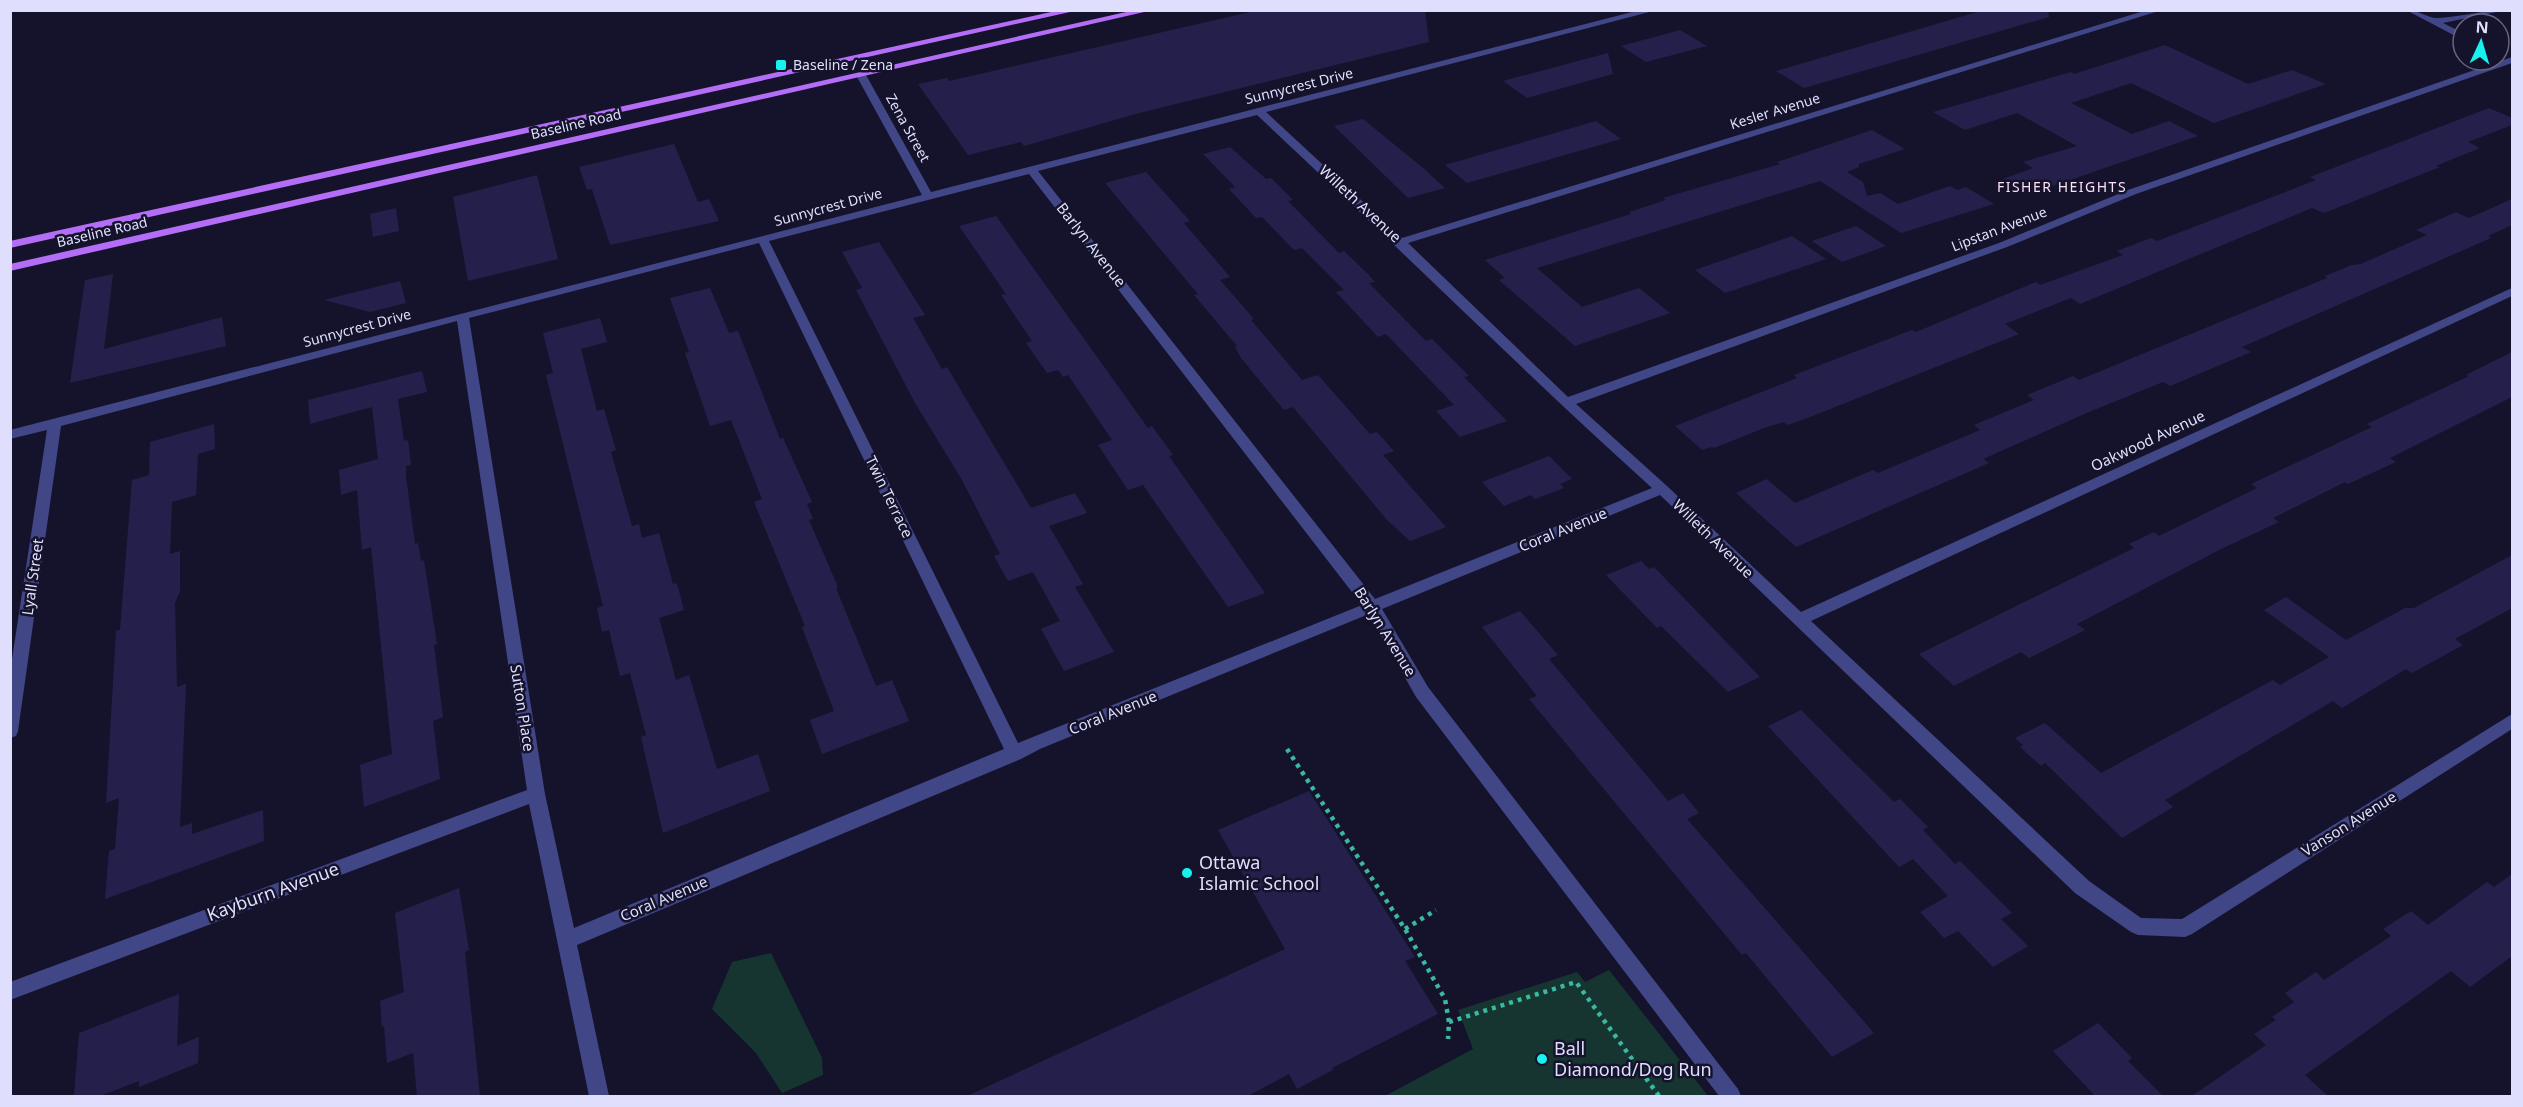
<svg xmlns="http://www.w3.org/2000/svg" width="2523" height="1107" font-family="'Noto Sans',sans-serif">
<rect width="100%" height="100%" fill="#15132b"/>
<!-- green -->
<g fill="#163530">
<polygon points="771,953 822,1058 823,1075 782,1093 756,1053 712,1009 732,962"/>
<polygon points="1609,970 1708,1096 1385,1096 1473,1049 1458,1010 1577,972 1585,982"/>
</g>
<!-- building -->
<g fill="#24204b">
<polygon points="1259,10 1425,10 1429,42 1139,113 1024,146 1021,142 968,155 918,84 947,78 949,81"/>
<polygon points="1984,10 2048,10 2049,17 1804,88 1776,71"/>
<polygon points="1680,30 1707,46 1646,62 1621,46"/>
<polygon points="2165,45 2248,84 2292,70 2326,84 2214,123 2131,83 2071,103 2132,134 2169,121 2198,136 2029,194 2003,179 2033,168 2023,162 2077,146 2017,113 1965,130 1933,112 2071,72 2074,74"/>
<polygon points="1608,53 1613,74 1527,98 1503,81"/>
<polygon points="2489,108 2512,118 2512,125 2468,142 2480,148 2436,166 2440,167 2324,213 2312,208 2080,304 2071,298 2005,324 2019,334 1810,417 1788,425 1784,422 1764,428 1714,448 1712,447 1702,450 1675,426 1797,378 1794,375 1912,330 1916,332 2036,282 2040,285 2123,255 2117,251 2151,238 2157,241 2257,203 2316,180 2310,177"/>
<polygon points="1363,119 1423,168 1445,188 1408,198 1334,126"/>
<polygon points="1596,121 1621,139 1467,183 1445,165"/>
<polygon points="1872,130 1905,149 1859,164 1859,167 1847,172 1863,182 1867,196 1880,193 1898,204 1950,186 1957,190 1966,187 1994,204 1901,233 1820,181 1537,268 1582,307 1639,288 1670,313 1575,346 1499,280 1505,278 1485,260 1631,214 1629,212 1666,200 1663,198 1780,164 1777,162"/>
<polygon points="674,144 698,202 709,199 719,221 610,245 592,189 587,190 579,167"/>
<polygon points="1230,147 1266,179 1271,178 1293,200 1288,201 1339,253 1344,251 1368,274 1375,282 1369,283 1426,341 1432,339 1469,376 1464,377 1507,421 1460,437 1436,411 1454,405 1386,334 1378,337 1336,292 1344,290 1302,248 1294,250 1262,217 1256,218 1229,189 1235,187 1203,154"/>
<polygon points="1146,172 1190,221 1184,223 1230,277 1220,280 1254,319 1251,320 1302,380 1318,375 1370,434 1377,432 1394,451 1383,455 1446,527 1410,541 1387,520 1293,407 1284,410 1241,358 1235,347 1237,346 1194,295 1198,294 1105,183"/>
<polygon points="537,175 558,259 468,281 453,197"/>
<polygon points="2512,199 2512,225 2488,236 2491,238 2242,347 2251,352 2170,386 2163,382 2089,412 1983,459 1989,463 1796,547 1736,493 1767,479 1795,503 1873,470 1878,473 1980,430 1974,425 2034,400 2027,395 2073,376 2079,380 2327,278 2325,276 2352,265 2361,264 2427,235 2416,230 2456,212 2469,218"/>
<polygon points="396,208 399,231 373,237 370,214"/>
<polygon points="996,216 1148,428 1152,426 1157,433 1173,455 1169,456 1265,593 1228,607 1143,485 1128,490 1098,445 1112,440 1068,375 1063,377 1058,370 1047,373 1026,343 1032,341 1001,295 1006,294 959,226"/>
<polygon points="1856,226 1886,246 1842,262 1812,241"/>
<polygon points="1792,236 1826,259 1725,293 1695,270"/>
<polygon points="879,242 925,315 913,318 942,369 947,367 1031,508 1075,493 1087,513 1049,526 1083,584 1075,587 1114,652 1064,671 1041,629 1060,621 1033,572 1008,581 994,556 1000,554 962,480 915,403 856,290 862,288 842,252"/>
<polygon points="113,274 104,349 222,317 226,346 70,383 85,280"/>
<polygon points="400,281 406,303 370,312 324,300"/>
<polygon points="710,288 729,333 738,331 780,439 783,438 812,502 807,504 813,519 809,520 838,587 836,588 876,686 892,680 909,721 822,754 810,720 834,711 802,627 805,626 754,502 762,499 731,420 710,426 685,353 689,352 670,298"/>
<polygon points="600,318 607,342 581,349 597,411 604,409 616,450 611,452 632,526 639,524 642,538 659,533 673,584 676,583 678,587 684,610 659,618 676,680 689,675 717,769 758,754 770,791 663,833 641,737 646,735 630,673 620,676 609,630 602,632 597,608 603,606 546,375 553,373 543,333"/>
<polygon points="2512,352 2512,397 2390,458 2396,462 2348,484 2345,482 2273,518 2279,522 2223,548 2077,624 2085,630 2029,658 2021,652 1954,686 1919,654 2134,548 2129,544 2154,532 2159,536 2257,488 2251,484 2372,427 2367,424 2469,376 2466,375"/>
<polygon points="422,371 427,392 398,399 404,441 408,440 411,465 406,466 406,476 415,544 418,543 421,561 424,560 437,644 434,645 443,717 433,721 440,779 364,807 360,765 392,754 371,547 362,550 357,490 341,495 339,470 378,459 372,407 310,424 308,400"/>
<polygon points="214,424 215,449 198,454 196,495 172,502 170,554 180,551 180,591 175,603 177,687 186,684 180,827 192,823 192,834 263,810 264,841 105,899 109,851 115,849 119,798 106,803 116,631 120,630 132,480 149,475 150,442"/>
<polygon points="1549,456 1572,479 1560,484 1564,488 1535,499 1531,495 1504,506 1482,482"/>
<polygon points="2512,555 2512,608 2455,639 2463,645 2412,673 2406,669 2342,708 2333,701 2165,800 2173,807 2122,838 2045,763 2041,766 2020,747 2023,745 2015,738 2045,723 2101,773 2273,680 2280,685 2329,657 2264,610 2286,597 2346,640 2405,608 2414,608"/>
<polygon points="1641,561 1649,569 1654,567 1760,677 1728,692 1661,626 1657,628 1606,575"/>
<polygon points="1520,611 1558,655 1549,659 1620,744 1668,801 1683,793 1699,813 1687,819 1874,1033 1832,1057 1746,953 1742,955 1529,699 1537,696 1482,627"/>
<polygon points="1801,710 1894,802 1900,799 1928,827 1923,830 1955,864 1960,861 2012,913 2001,919 2028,946 1993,967 1958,931 1944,938 1920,912 1948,896 1913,859 1899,867 1768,726"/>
<polygon points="1309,791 1415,957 1405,961 1438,1014 1332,1068 1333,1070 1297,1089 1289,1074 1248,1096 967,1096 1285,949 1218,830"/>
<polygon points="2512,874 2512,956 2470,987 2451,971 2305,1075 2328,1096 2192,1096 2266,1045 2254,1034 2276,1020 2272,1017 2294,1002 2285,993 2316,972 2324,980 2391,936 2383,929 2411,911 2428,925 2487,882 2494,887"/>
<polygon points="459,888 469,950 465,952 480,1096 417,1096 413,1053 387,1063 384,1026 382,1027 380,1001 404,992 395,913"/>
<polygon points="179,994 177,1046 199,1037 198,1063 139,1087 139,1081 100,1096 74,1096 79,1033"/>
<polygon points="2098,1023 2132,1058 2128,1061 2163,1096 2095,1096 2053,1051"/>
</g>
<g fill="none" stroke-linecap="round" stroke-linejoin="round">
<!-- path -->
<g stroke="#39b8a2" stroke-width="4.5" stroke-dasharray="4 5" stroke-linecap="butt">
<polyline points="1287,749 1405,929 1445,999 1449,1022 1448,1039"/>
<polyline points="1405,929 1436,910"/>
<polyline points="1449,1022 1576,982 1659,1096"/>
</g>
<!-- minor -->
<g fill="#414687" fill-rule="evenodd">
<path d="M1640,10H1657L1266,112L1402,238L2147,10H2162L1408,243L1568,397L1999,243L2128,190L2512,57V63L2136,194L2007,247L1576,404L1667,486L1801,612L2512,288V296L1811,621L2089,881L2141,918L2182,919L2512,714V729L2192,934L2185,937L2138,935L2131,932L2075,893L1660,495L1382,609L1428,687L1738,1089L1741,1096H1719L1416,697L1369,614L1040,749L1021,759L577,945L609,1096H589L529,804L10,1000V982L527,790L457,321L61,426L18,731L16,736L10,738V672L47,430L10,439V430L922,195L856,75L857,73L866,75L931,192ZM1257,115C1389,238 1517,366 1652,488L1375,599L1038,171ZM1029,174L1362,605L1018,743L769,241ZM759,243L1004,749L574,928L545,794L469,318Z"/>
<path d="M2406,10C2419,10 2429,19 2438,18C2461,17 2483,10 2506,10L2443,23L2463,33V40Z"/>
</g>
<!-- major -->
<g fill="#b46df7" fill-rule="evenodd">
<polygon points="1060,10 1079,10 10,248 10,241"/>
<polygon points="1135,10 1153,10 10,271 10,264"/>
</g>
</g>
<!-- markers -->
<g fill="#17f2ef" stroke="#15132b" stroke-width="2">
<rect x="775" y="59" width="12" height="12" rx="3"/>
<circle cx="1187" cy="873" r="6"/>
<circle cx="1542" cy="1059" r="6"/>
</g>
<g text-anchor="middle" stroke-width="5" stroke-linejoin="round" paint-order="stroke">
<!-- far-poi labels -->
<g font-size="14" fill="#dfdffd" stroke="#15132b" text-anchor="start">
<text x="793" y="70">Baseline / Zena</text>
</g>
<!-- far-street labels -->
<g font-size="14" fill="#dfdffd" stroke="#15132b">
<text transform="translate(1299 86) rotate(-14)" y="5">Sunnycrest Drive</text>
<text transform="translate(1775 111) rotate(-17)" y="5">Kesler Avenue</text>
<text transform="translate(576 124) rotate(-13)" y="5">Baseline Road</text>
<text transform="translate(908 128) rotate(61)" y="5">Zena Street</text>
<text transform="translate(828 207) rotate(-15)" y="5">Sunnycrest Drive</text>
<text transform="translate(1999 229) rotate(-21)" y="5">Lipstan Avenue</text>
<text transform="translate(102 232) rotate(-13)" y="5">Baseline Road</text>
<text transform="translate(357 328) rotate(-15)" y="5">Sunnycrest Drive</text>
</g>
<!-- far-neighbourhood labels -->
<g font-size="14" letter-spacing="1.5" fill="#fde1f6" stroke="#15132b">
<text x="2062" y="192">FISHER HEIGHTS</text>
</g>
<!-- street labels -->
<g font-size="15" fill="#dfdffd" stroke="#15132b">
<text transform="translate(1360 204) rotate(43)" y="5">Willeth Avenue</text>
<text transform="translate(1091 245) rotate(52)" y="5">Barlyn Avenue</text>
<text transform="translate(2148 441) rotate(-25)" y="5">Oakwood Avenue</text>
<text transform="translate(889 497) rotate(64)" y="5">Twin Terrace</text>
<text transform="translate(1563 530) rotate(-22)" y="5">Coral Avenue</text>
<text transform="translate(1713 539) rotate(44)" y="5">Willeth Avenue</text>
<text transform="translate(33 577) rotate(-82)" y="5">Lyall Street</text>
<text transform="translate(1385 632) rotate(58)" y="5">Barlyn Avenue</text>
<text transform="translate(522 708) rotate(81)" y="5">Sutton Place</text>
<text transform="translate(1113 713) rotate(-22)" y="5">Coral Avenue</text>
<text transform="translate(2349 824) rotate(-32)" y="5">Vanson Avenue</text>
<text transform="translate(664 899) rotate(-23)" y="5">Coral Avenue</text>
</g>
<!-- near-poi labels -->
<g font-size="18" fill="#dfdffd" stroke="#15132b" text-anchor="start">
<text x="1199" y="869">Ottawa<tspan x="1199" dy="21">Islamic School</tspan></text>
<text x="1554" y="1055">Ball<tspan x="1554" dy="21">Diamond/Dog Run</tspan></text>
</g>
<!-- near-street labels -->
<g font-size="18" fill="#dfdffd" stroke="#15132b">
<text transform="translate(273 892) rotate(-20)" y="6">Kayburn Avenue</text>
</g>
</g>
<!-- border -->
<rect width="2523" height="1107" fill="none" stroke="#dfdffd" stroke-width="24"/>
<!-- north arrow -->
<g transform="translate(2481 42) rotate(4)"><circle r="28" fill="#15132b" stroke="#66657f" stroke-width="1.5"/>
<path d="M0-4.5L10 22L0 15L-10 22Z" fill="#17f2ef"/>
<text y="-9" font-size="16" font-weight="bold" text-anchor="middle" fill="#dfdffd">N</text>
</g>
</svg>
